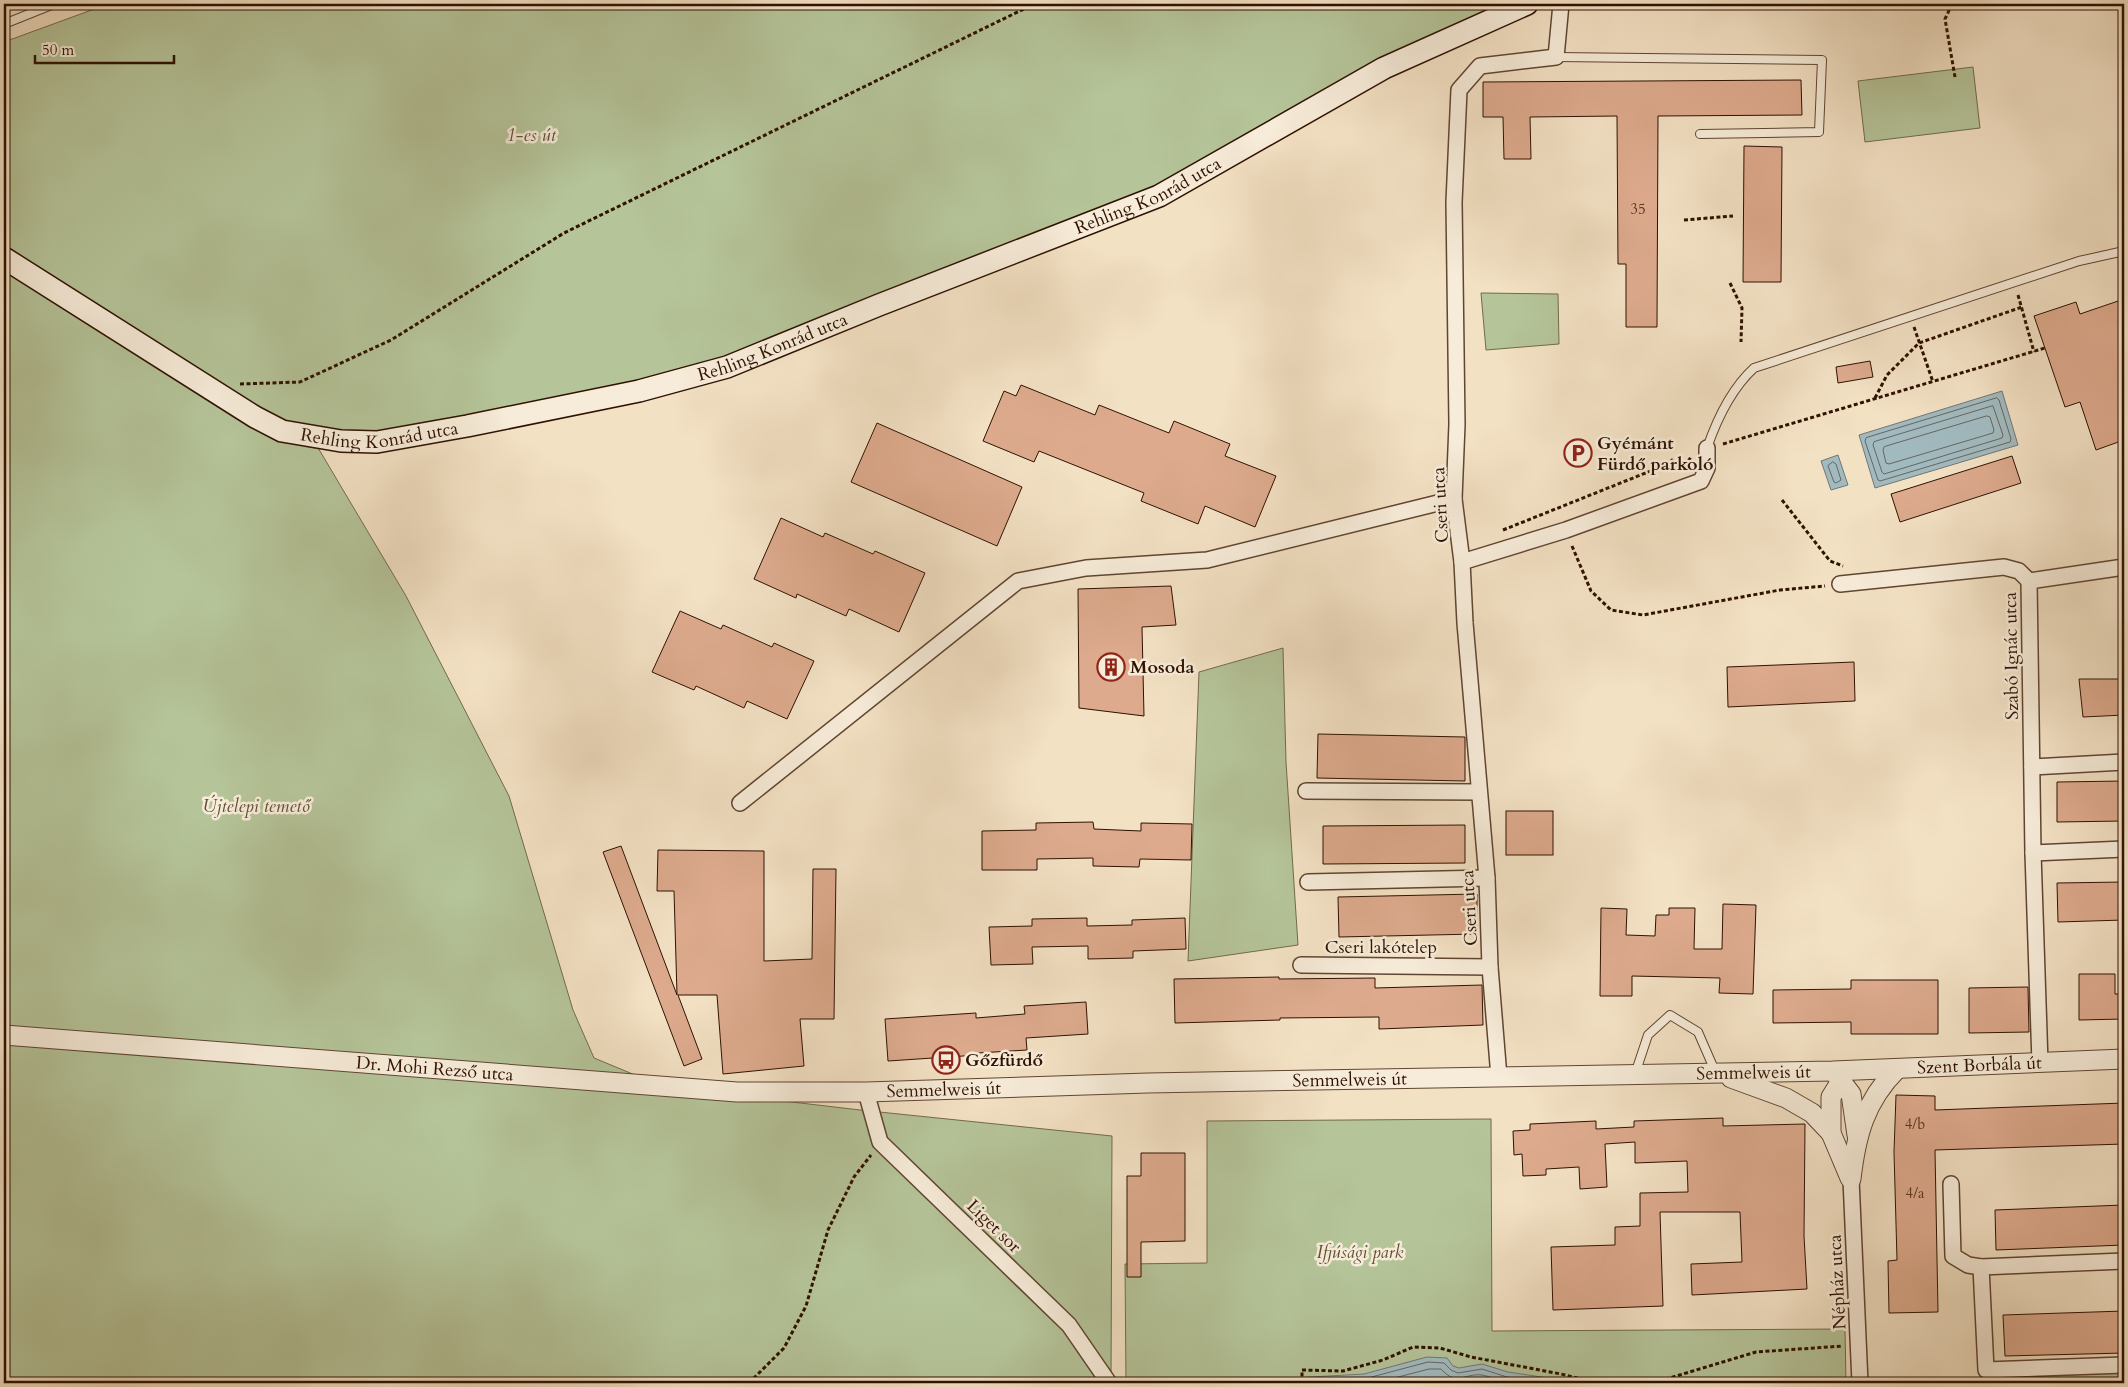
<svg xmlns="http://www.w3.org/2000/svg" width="2128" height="1387" font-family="Cardo,serif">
<rect width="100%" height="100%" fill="#f3e1c4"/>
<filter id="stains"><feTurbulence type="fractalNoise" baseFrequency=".004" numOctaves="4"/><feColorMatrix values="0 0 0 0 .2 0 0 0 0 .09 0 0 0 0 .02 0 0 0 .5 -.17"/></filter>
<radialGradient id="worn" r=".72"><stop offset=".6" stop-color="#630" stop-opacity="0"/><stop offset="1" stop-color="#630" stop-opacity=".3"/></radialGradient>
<!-- green -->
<g fill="#b5c499" stroke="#726a4c">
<polygon points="108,4 1527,4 1159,196 727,367 467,426 311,436 406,596 509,796 573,1010 594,1058 664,1087 860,1110 1112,1136 1111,1383 4,1383 4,42"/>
<polygon points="1973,67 1980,128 1865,142 1858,81"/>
<polygon points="1481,293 1558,294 1559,344 1486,350"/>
<polygon points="1283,648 1286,762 1298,945 1188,961 1199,672"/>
<polygon points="1491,1119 1492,1331 1845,1329 1846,1383 1126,1383 1125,1264 1207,1263 1207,1121"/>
<polygon points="2124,1360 2124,1383 1987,1383 1986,1370"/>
</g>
<!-- water -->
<g fill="#a1babf" stroke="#737673">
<polygon points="2002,391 2018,445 1875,488 1859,435"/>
<polygon points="1838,455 1848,485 1831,490 1821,461"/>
<polygon points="1427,1357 1447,1358 1453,1366 1459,1368 1482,1364 1508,1372 1581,1383 1289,1383 1293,1378 1364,1374"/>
</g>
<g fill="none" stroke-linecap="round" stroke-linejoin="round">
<!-- shore -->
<g stroke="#686660" stroke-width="1">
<polygon points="1997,398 1999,400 2011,439 2010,442 1880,481 1878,480 1865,441 1866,438"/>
<polygon points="1993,406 2003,435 2002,438 1884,474 1882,472 1873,445 1874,442"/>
<polygon points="1987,416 1990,417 1994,430 1993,433 1889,464 1886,463 1883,450 1884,447"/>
<polygon points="1833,462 1836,464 1841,480 1836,483 1834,482 1828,466"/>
<polyline points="1296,1383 1364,1379 1428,1362 1444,1363 1451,1370 1458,1373 1482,1369 1507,1377 1549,1383"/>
<path d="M1375,1383L1429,1369H1441C1458,1387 1463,1373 1482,1375C1490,1376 1498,1381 1505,1383"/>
</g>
</g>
<!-- building -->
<g fill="#ddaa8d" stroke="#2f1100">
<polygon points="1801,80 1802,115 1658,116 1657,327 1626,327 1626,264 1618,264 1617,116 1530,117 1531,159 1504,159 1503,117 1483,117 1483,82"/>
<polygon points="1744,146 1782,147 1781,282 1743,282"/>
<polygon points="2124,299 2124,440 2096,450 2080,402 2065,407 2034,316 2076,302 2080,314"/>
<polygon points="1870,361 1873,377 1838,383 1836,367"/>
<polygon points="1021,385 1095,415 1099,405 1169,433 1174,421 1230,444 1225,456 1276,476 1255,527 1205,506 1198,524 1141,501 1144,493 1039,451 1034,462 983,441 1004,391 1016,396"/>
<polygon points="877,423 1022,487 997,546 851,482"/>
<polygon points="2012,456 2021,483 1900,522 1891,494"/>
<polygon points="781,518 823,537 825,533 873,554 875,551 925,573 899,632 849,609 846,616 797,594 796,598 754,579"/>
<polygon points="1171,586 1176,625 1142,627 1144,716 1079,708 1078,589"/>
<polygon points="680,611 721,629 723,625 772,647 774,643 814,661 787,719 747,701 744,708 696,686 694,690 652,672"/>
<polygon points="1854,662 1855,701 1728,707 1727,667"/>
<polygon points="2079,679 2124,679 2124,715 2083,717"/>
<polygon points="1318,734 1465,737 1465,781 1317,778"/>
<polygon points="2124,781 2124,821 2057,822 2057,782"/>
<rect x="1506" y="811" width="47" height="44"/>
<polygon points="1093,822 1094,829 1141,831 1141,823 1192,824 1191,860 1140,859 1139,867 1093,866 1093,858 1037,859 1037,870 982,870 982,831 1036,830 1036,823"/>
<polygon points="1465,825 1465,863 1323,864 1323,826"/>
<polygon points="621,846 677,995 674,891 657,891 658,850 764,851 764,961 812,959 813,869 836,869 834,1019 800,1019 804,1066 723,1074 717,995 678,995 702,1059 684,1066 603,852"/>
<polygon points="2124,882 2124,920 2058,922 2057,883"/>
<polygon points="1477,894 1477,934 1339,937 1338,897"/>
<polygon points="1723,904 1756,905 1753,994 1719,993 1720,978 1632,976 1632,996 1600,996 1601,908 1627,909 1626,935 1655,936 1656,915 1669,915 1669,908 1695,908 1694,949 1722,949"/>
<polygon points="1087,918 1087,926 1132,925 1132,920 1185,918 1186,949 1133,951 1133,958 1088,959 1088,946 1032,947 1033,964 991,965 989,927 1032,926 1032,919"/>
<polygon points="2079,974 2115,974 2115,994 2124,994 2124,1019 2079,1020"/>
<polygon points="1279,977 1279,979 1375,978 1375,988 1482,985 1483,1025 1379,1029 1379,1017 1280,1018 1280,1020 1175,1023 1174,979"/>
<polygon points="1851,980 1938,980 1938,1034 1851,1034 1851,1022 1773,1023 1773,990 1851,989"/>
<polygon points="2028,987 2029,1032 1969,1033 1969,988"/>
<polygon points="1086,1002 1088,1034 1026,1038 1027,1050 978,1053 978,1055 888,1061 885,1019 976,1013 976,1018 1025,1014 1024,1006"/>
<polygon points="1896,1095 1935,1096 1935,1110 2124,1103 2124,1144 1935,1150 1938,1312 1889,1313 1888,1261 1897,1260 1894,1152"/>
<polygon points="1723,1118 1723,1126 1805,1124 1804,1236 1807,1289 1692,1295 1691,1264 1742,1262 1740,1212 1660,1212 1663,1306 1553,1310 1551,1247 1615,1245 1615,1227 1640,1226 1640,1193 1688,1192 1687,1161 1635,1163 1635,1142 1605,1144 1607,1187 1580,1189 1579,1167 1546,1169 1546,1175 1523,1176 1522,1154 1514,1155 1513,1131 1530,1130 1530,1124 1596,1121 1596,1129 1634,1127 1634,1121"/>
<polygon points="1141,1153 1185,1153 1185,1241 1141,1242 1141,1277 1127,1277 1127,1176 1141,1176"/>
<polygon points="2124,1205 2124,1245 1996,1250 1995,1210"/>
<polygon points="2124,1311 2124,1353 2005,1356 2003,1315"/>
</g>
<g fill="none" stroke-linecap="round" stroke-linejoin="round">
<!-- service casing -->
<g stroke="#604531" stroke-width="10">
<g id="service">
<polyline points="4,24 54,4"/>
<polyline points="1556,57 1822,60 1819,132 1700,134"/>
<path d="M1707,448C1717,419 1731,389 1754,368L2079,261L2124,251"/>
<polyline points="1635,1074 1648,1035 1670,1015 1698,1032 1715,1071"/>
</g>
</g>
<!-- minor casing -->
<g stroke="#604531" stroke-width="18">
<g id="minor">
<polyline points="1462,562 1566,530 1701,481 1707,468 1707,448"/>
<polyline points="2029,581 2033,853 2040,1063"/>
<polyline points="2029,581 2124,567"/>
<polyline points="1840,584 2004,567 2019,571 2029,581"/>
<polyline points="2032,767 2124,762"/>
<polyline points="1306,791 1479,792"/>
<polyline points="740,803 1018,581 1086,568 1207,560 1454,499"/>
<polyline points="2033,853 2124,849"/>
<polyline points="1308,882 1487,878"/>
<polyline points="1301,965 1490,967"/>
<polyline points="1499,1077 1490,967 1487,878 1465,623 1462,562 1454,499 1457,424 1454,202 1459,90 1480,66 1556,57 1561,4"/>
<polyline points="866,1092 880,1142 1069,1325 1109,1383"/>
<polyline points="1851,1179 1860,1383"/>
<polyline points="1951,1184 1953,1256 1968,1265 1981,1267 2124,1261"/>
<polyline points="1981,1267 1986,1370 2124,1365"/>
</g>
</g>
<!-- tertiary casing -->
<g stroke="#604531" stroke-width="21">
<g id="tertiary">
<path id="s1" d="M4,1035L737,1092H866L1148,1083L1833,1071L2124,1059"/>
<polyline points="1834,1072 1851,1094 1857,1135"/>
<polyline points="1731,1078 1786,1098 1812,1113 1831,1133"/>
<polyline points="1841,1081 1831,1097 1831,1133 1850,1178"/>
<path d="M1851,1179C1856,1135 1865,1101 1897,1069"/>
</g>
</g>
<!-- secondary casing -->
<g stroke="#2f1100" stroke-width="24">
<g id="secondary">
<path id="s2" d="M4,258L255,417L282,431L341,441L377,442L467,426L639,391L727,367L879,305L1159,196L1384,68L1527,4"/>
</g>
</g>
<!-- path -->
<g stroke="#2f1100" stroke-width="3" stroke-dasharray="4 2.5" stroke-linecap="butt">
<polyline points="1952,4 1945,19 1955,77"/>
<polyline points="1684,220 1733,216"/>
<polyline points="1730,283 1742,308 1741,342"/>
<polyline points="2018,295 2034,352"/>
<polyline points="1914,327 1933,382"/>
<polyline points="240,384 300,382 391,340 564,233 1034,4"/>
<polyline points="1875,398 1887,375 1919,343 2022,307"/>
<polyline points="1723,444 2045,348"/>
<polyline points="1782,500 1830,561 1843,566"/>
<polyline points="1503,530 1658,468 1672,460 1681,470 1692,456"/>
<polyline points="1572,546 1591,591 1611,610 1643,615 1780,590 1825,586"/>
<polyline points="4,1380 7,1383"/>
<polyline points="749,1383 784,1348 806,1306 828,1230 854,1177 871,1155"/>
<polyline points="1302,1383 1302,1370 1343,1371 1383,1360 1413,1347 1440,1348 1471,1357 1561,1374 1597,1383"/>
<polyline points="1653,1383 1756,1352 1843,1346"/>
</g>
<!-- service -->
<use href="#service" stroke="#f7ecd9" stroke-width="8"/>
<!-- minor -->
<use href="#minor" stroke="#f7ecd9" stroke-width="15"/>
<!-- tertiary -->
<use href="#tertiary" stroke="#f7ecd9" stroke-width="19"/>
<!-- secondary -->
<use href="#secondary" stroke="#f7ecd9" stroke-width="21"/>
</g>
<!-- icons -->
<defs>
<g id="parking-ring" transform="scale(1.4375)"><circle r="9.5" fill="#f7ecd9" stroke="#8f2418" stroke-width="1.5"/><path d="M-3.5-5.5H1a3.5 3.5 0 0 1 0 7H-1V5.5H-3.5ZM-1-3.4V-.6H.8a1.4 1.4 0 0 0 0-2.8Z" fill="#8f2418"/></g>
<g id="building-ring" transform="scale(1.4375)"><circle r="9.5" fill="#f7ecd9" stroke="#8f2418" stroke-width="1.5"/><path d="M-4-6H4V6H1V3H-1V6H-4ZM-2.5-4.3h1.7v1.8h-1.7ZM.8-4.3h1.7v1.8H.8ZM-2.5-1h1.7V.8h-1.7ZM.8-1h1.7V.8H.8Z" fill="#8f2418"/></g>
<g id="bus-ring" transform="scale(1.4375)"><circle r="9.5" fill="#f7ecd9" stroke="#8f2418" stroke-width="1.5"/><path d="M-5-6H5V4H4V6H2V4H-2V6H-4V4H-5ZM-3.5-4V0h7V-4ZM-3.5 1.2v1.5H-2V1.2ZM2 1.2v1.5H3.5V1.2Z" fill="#8f2418"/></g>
</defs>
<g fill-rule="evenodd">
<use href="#parking-ring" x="1578" y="453"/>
<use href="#building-ring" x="1111" y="667"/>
<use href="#bus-ring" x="946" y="1060"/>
</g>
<g text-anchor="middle" stroke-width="5" stroke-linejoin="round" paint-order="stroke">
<!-- number labels -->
<g font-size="15" fill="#5a3723">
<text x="1638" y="214">35</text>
<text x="1915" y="1129">4/b</text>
<text x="1915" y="1198">4/a</text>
</g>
<!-- park labels -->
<g font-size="18" font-style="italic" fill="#5e5036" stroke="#f7ecd9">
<text x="531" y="141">1-es út</text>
<text x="256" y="812">Újtelepi temető</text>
<text x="1360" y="1258">Ifjúsági park</text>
</g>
<!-- street labels -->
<g font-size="18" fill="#2f1100" stroke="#f7ecd9">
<text dy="6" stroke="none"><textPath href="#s2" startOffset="1236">Rehling Konrád utca</textPath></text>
<text dy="6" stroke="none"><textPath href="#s2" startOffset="831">Rehling Konrád utca</textPath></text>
<text dy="6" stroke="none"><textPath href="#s2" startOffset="426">Rehling Konrád utca</textPath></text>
<text transform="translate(1440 505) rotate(-93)" y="6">Cseri utca</text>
<text transform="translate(2011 656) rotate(-91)" y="6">Szabó Ignác utca</text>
<text transform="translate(1469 908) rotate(-93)" y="6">Cseri utca</text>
<text x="1381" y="953">Cseri lakótelep</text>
<text dy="6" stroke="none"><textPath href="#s1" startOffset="1978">Szent Borbála út</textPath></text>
<text dy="6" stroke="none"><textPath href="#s1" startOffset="432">Dr. Mohi Rezső utca</textPath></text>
<text dy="6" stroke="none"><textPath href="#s1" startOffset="1752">Semmelweis út</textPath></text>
<text dy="6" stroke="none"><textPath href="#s1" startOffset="1348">Semmelweis út</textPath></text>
<text dy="6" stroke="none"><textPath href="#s1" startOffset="942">Semmelweis út</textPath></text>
<text transform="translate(994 1226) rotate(44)" y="6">Liget sor</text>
<text transform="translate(1837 1282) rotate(-93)" y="6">Népház utca</text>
</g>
<!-- poi labels -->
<g font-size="18" font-weight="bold" fill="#2f1100" stroke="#f7ecd9" text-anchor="start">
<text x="1597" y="449">Gyémánt<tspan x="1597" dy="21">Fürdő parkoló</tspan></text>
<text x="1130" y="673">Mosoda</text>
<text x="965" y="1066">Gőzfürdő</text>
</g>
</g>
<!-- margin -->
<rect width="2128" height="1387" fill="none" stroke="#f3e1c4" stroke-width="20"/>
<rect x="5" y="5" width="2118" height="1377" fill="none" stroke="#2f1100" stroke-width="2.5"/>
<rect x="10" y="10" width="2108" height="1367" fill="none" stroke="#2f1100"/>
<!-- scale -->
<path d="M35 55v8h139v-8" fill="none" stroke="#2f1100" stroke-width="2.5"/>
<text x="42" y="55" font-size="15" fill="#2f1100" stroke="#f7ecd9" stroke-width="4" paint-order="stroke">50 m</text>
<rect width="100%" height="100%" filter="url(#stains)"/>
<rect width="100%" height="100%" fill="url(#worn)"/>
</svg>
